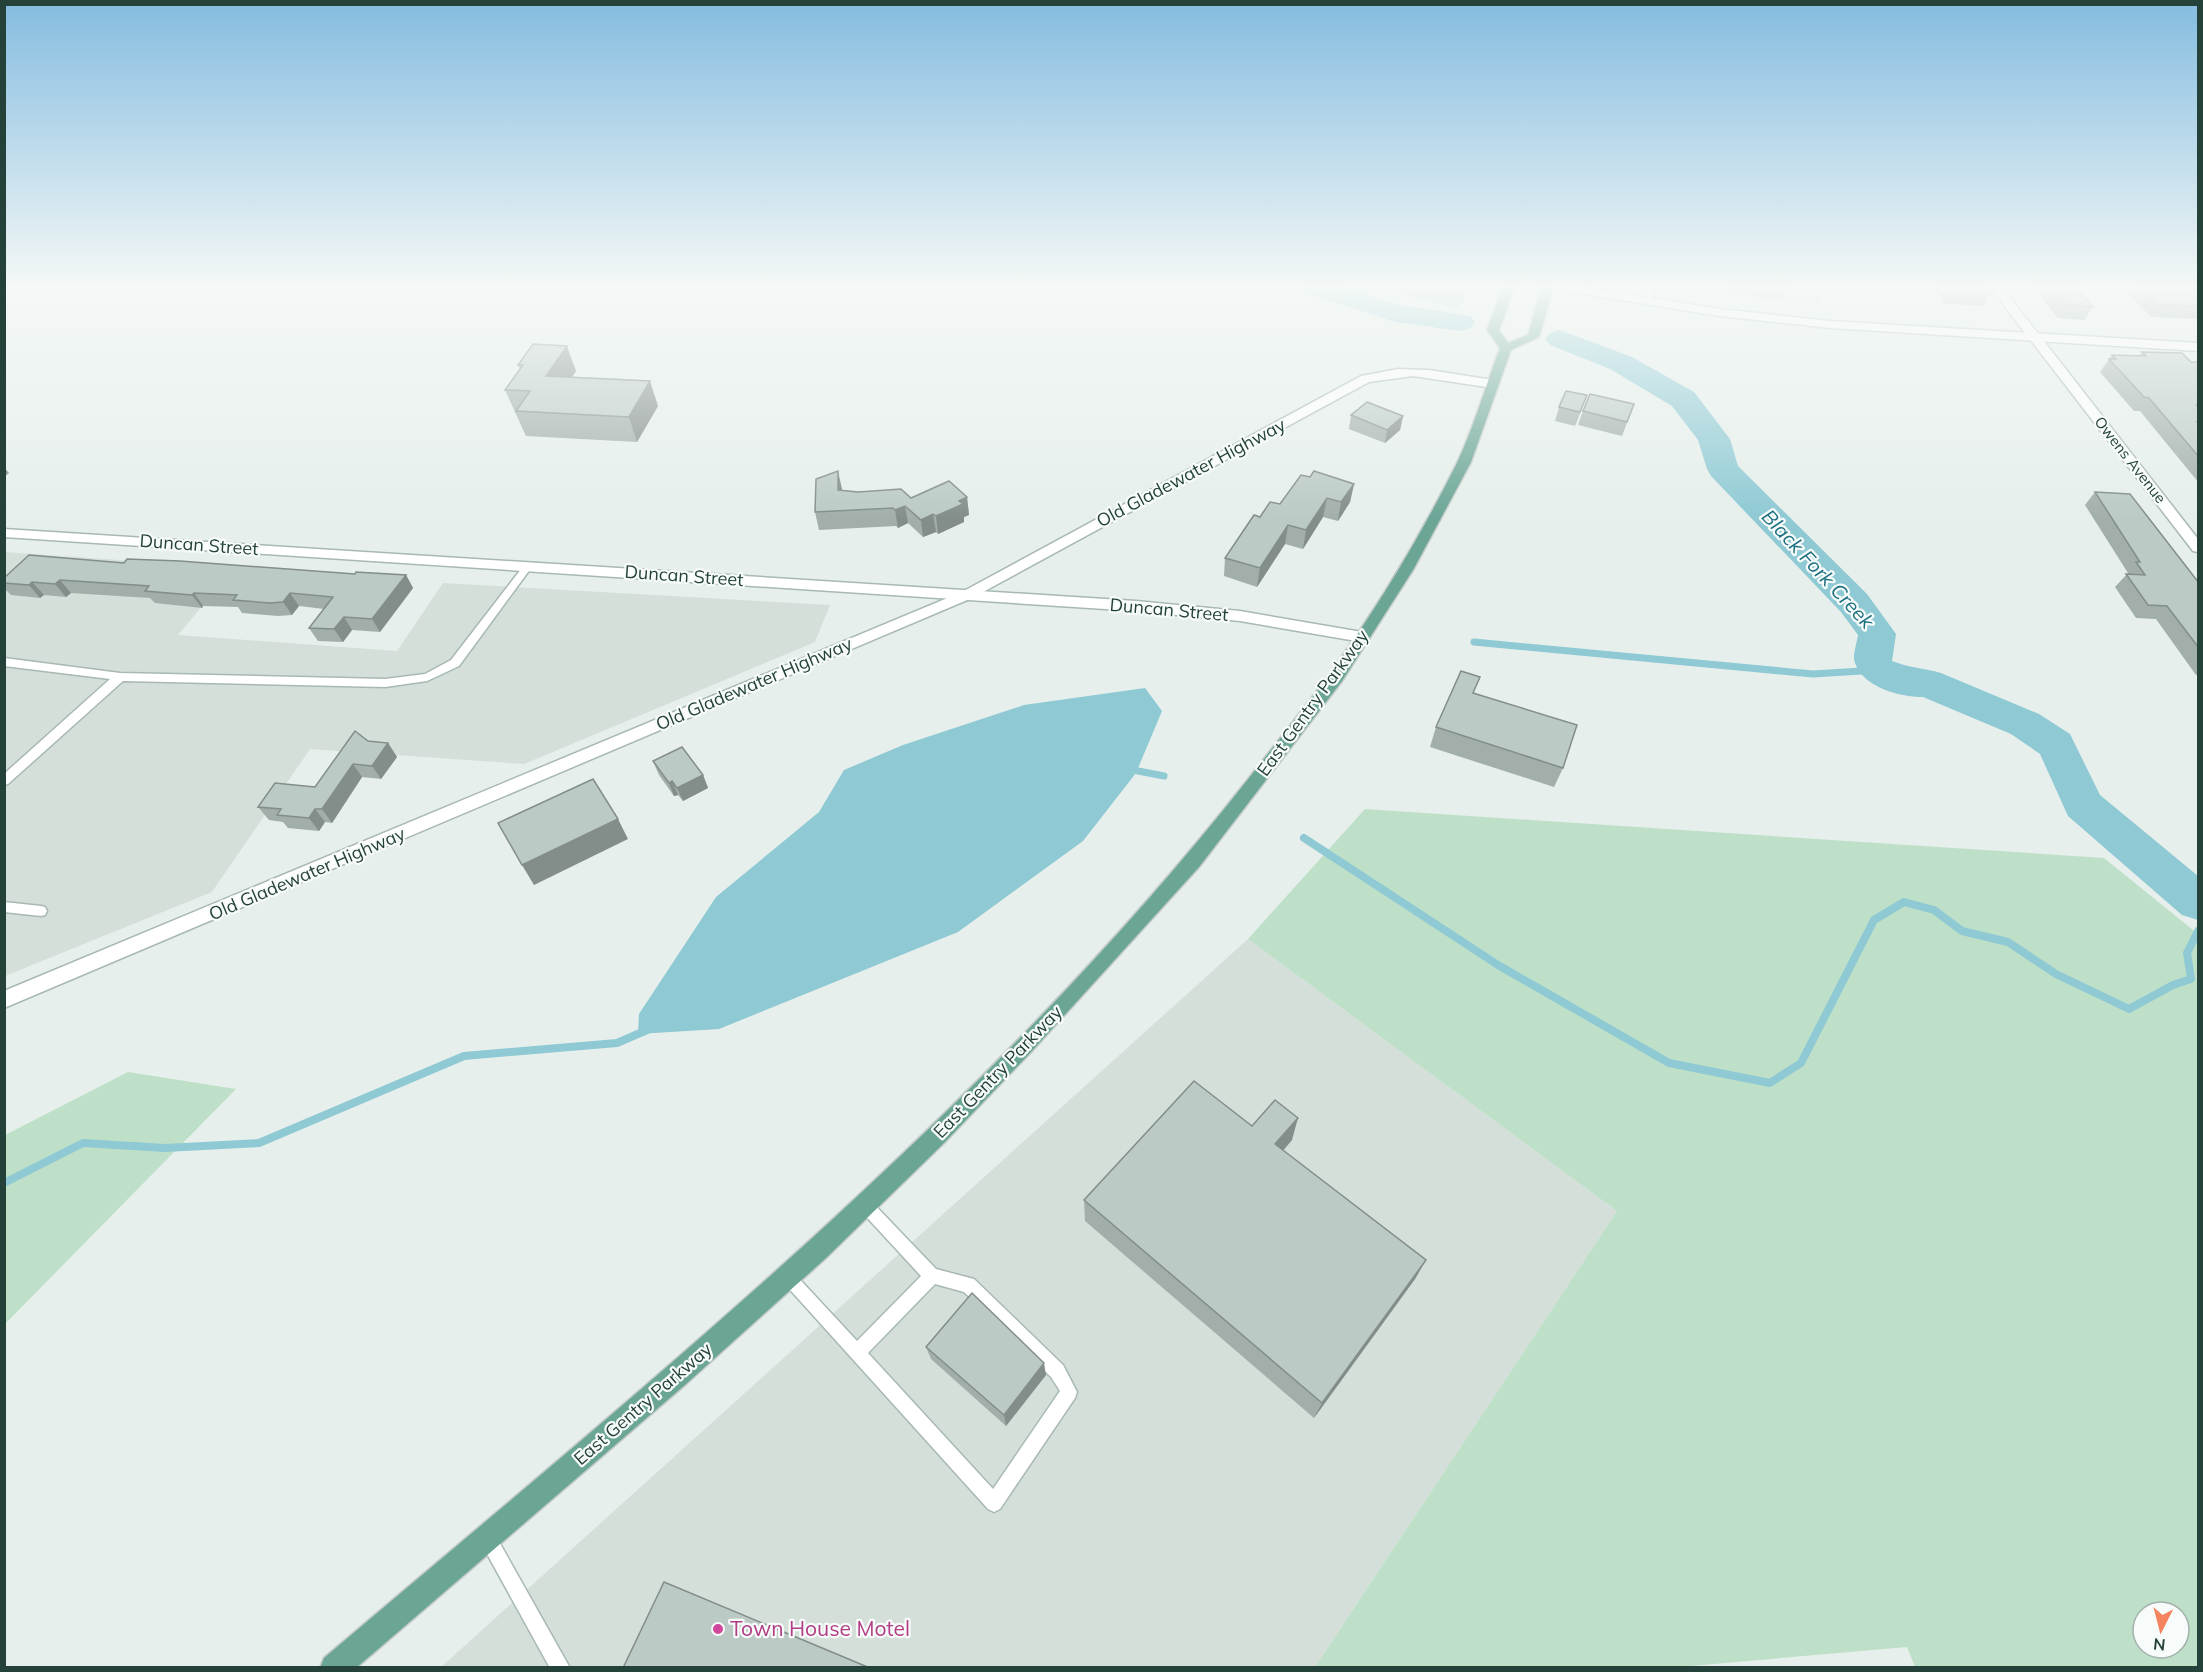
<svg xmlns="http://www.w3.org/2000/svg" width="2203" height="1672" font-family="Mulish,sans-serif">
<rect width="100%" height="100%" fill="#e6efeb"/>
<!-- built -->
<g fill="#d4dfda">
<polygon points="1669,286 1816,286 1821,308"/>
<polygon points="4,552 234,568 178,635 397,651 443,583 830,605 815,642 524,764 310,749 212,892 5,976"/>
<polygon points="1248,939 1617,1211 1315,1667 440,1668"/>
</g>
<!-- green -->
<g fill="#bfe0c8" fill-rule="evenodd">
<polygon points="1369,286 1472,286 1458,309"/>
<path d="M1365,809L2104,858L2198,934V1667H1915L1907,1647L1668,1668L1315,1667L1617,1211L1248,939ZM2143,1612H2179V1648H2143Z"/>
<polygon points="128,1072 236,1089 5,1324 5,1135"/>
</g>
<!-- water -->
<polygon fill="#8ec9d4" points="1145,688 1162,711 1136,773 1083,841 958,932 719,1029 638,1034 639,1014 716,897 819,812 844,770 903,745 1024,705"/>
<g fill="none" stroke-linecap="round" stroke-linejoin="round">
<!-- stream-far1 -->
<g stroke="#8ec9d4" stroke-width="7">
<polyline points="1474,642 1813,674 1878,670"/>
<polyline points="1128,769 1164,776"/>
</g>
<!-- stream -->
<g stroke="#8ec9d4" stroke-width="8">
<polyline points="1304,838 1498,965 1669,1063 1770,1083 1801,1063 1874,920 1904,902 1934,910 1962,931 2008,942 2056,974 2129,1009 2173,985 2191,979 2187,953 2198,931"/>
<polyline points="4,1183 83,1143 165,1148 259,1143 464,1056 617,1043 647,1030"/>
</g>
<!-- river -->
<g fill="#8ec9d4" fill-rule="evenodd">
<polygon points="1299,286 1340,286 1399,305 1471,316 1475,322 1471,328 1461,331 1395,322 1303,292"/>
<path d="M1560,330L1632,357L1694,392L1730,439L1738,466L1867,594L1896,634L1892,661C1910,668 1923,668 1941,673L2039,714L2070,734L2100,795L2198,876V920L2182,915L2068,816L2040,754L2011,734L1923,697C1899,697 1863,687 1855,663C1852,656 1857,643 1858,635L1841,612L1711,476L1707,469L1698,440L1672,406L1610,369L1550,345L1545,339L1550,333Z"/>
</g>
<!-- service casing -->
<g stroke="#a8b8b2" stroke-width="3">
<g id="service">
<polygon points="1647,286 1655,286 1653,302 1649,304 1645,302"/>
<polygon points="528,563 533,566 531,568 459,666 427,681 385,687 123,681 8,784 4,785 4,774 110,679 4,666 4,658 120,673 385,679 425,674 451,660 525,564"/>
<polygon points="4,902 41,906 45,907 47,911 45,915 41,916 4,912"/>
<path d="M865,1198L870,1200L936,1269L974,1279L1063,1365L1077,1392L1075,1398L1000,1509L994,1512L988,1509L783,1282L780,1277L783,1272L788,1269L793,1272L857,1341L921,1276L860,1210L858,1205L860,1200ZM935,1284L964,1292L1051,1377L1060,1391L993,1489L868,1353Z"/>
<polygon points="487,1528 493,1531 570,1668 550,1668 481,1543 478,1537 481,1531"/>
</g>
</g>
<!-- minor casing -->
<g stroke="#a8b8b2" stroke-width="3">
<g id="minor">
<polygon points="1989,286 2001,286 2198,539 2198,552 2193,551"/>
<polygon points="1398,369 1429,370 1493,380 1499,384 1493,388 1413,376 1369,382 972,598 4,1008 4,991 962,592 1361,376"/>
</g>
</g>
<!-- tertiary casing -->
<g stroke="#a8b8b2" stroke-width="3">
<polygon id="tertiary" points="4,529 1136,601 1240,611 1362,632 1368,633 1370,637 1368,641 1362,642 1240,621 1136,611 4,537"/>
</g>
<!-- secondary casing -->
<g stroke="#a4bbb3" stroke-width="3">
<polygon id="secondary" points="1546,286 1573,286 1720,309 1830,321 2198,343 2198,351 1830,328 1720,316 1552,289"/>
</g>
<!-- primary casing -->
<g stroke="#c2cac8" stroke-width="3">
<path id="primary" d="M1503,286H1515L1499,330L1508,343L1528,335L1542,286H1554L1539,337L1511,350L1471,462L1413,570L1342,681L1199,867L1031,1052L944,1143L826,1258L686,1384L356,1668H320L324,1658C648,1383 985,1114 1249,778C1276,743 1305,708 1331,672C1378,607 1420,537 1456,465C1474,428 1485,387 1500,348L1487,330Z"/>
</g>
<!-- service -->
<use href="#service" fill="#fff" fill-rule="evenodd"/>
<!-- minor -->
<use href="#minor" fill="#fff" fill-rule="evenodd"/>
<!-- tertiary -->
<use href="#tertiary" fill="#fff" fill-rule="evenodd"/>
<!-- secondary -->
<use href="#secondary" fill="#fff" fill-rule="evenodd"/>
<!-- primary -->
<use href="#primary" fill="#6aa596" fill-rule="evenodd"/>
</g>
<!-- wall -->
<g fill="#a1aea9">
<polygon points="1730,286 1788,286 1782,299 1731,292"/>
<polygon points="1933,286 1986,286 1991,293 1983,306 1944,304"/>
<polygon points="2032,286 2075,286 2093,307 2084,320 2058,318"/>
<polygon points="2133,286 2199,286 2199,319 2151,317 2128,293"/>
<polygon points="2142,352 2191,362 2199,362 2199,483 2140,411 2134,411 2100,372 2112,355 2139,356"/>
<polygon points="518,365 576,371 572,377 658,406 637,442 526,436 505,390 520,370"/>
<polygon points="1634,404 1622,436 1578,425 1583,411"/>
<polygon points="1559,407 1582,409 1575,426 1555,421"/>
<polygon points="1351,415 1403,416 1400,430 1385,443 1349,429"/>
<polygon points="1310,477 1354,484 1350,502 1338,521 1323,517 1303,549 1285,544 1257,587 1224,576 1225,558 1260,517 1280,504"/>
<polygon points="842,490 911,498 967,497 969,515 964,517 964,522 938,534 936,532 923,537 908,523 898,528 896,526 819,530 815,512"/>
<polygon points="2095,492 2199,583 2199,675 2196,675 2156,619 2136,618 2115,587 2128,573 2085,505"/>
<polygon points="124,563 355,574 406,575 413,588 380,632 352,630 343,642 318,641 309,628 324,609 299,606 292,615 278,616 242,613 238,607 203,606 202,608 155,603 150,598 71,593 66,597 44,595 40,598 11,595 4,588 4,578"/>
<polygon points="1475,693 1563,768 1554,787 1430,747 1436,727"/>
<polygon points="368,741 388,743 397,757 381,779 362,777 332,823 325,822 319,831 288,828 283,822 269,820 258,807 315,787"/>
<polygon points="653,761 703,775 708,788 683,801 678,795 674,796 659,775"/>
<polygon points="1252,1126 1292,1140 1283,1150 1426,1260 1415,1279 1314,1418 1085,1221 1084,1200"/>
<polygon points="926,1347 1046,1375 1006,1426 931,1359"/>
</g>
<!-- shaded-wall -->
<g fill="#838d89">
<polygon points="567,346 576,371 556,401 546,376"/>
<polygon points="650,381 658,406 637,442 629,417"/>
<polygon points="1403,416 1400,430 1385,443 1387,430"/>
<polygon points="4,467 9,473 4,477"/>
<polygon points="838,471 842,489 842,508 838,490"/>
<polygon points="1354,484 1350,502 1338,521 1341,502"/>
<polygon points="967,497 969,515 964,517 964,522 938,534 936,516 959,501"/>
<polygon points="1327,498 1323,517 1303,549 1306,530"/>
<polygon points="905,506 908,523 898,528 895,510"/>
<polygon points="933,514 936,532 923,537 921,520"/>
<polygon points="1288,525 1285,544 1257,587 1260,568"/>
<polygon points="406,575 413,588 380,632 372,619"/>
<polygon points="60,580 71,593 66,597 55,584"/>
<polygon points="32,582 44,595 40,598 29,585"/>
<polygon points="194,593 203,606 202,608 192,595"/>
<polygon points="290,593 299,606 292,615 283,602"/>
<polygon points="344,617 352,630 343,642 334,629"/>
<polygon points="388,743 397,757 381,779 372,766"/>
<polygon points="353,764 362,777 332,823 322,809"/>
<polygon points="703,775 708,788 683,801 677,788"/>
<polygon points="672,781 678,795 674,796 669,783"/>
<polygon points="315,809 325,822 319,831 309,818"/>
<polygon points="618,819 628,839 534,885 522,865"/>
<polygon points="1298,1118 1292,1140 1270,1166 1275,1144"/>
<polygon points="1426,1260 1415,1279 1314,1418 1322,1403"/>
<polygon points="1044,1363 1046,1375 1006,1426 1004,1415"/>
</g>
<!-- building -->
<g fill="#bbcac4" stroke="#838d89" stroke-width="1.5">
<polygon points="1948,286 1986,286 1991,293 1951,290"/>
<polygon points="2051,286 2075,286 2093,307 2066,304"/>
<polygon points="2141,286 2199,286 2199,306 2159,305"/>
<polygon points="533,344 567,346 546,376 650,381 629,417 516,411 530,391 505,390 523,365 518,365"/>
<polygon points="2142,352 2182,353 2191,362 2199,362 2199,406 2196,405 2199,408 2199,422 2197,422 2199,424 2199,457 2149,398 2144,397 2109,359 2116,359 2112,355 2146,356"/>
<polygon points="1566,391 1587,395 1580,412 1559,407"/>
<polygon points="1590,394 1634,404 1627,422 1583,411"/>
<polygon points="1367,402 1403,416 1387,430 1351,415"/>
<polygon points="838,471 838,490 858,492 901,489 911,498 949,481 967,497 959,501 963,504 936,516 933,514 921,520 905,506 895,510 893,508 815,512 816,479"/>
<polygon points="1314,471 1354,484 1341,502 1327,498 1306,530 1288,525 1260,568 1225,558 1254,515 1260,517 1270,502 1280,504 1301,475 1310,477"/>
<polygon points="2095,492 2130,494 2199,583 2199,648 2167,606 2148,605 2126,574 2145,575 2136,562 2140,562"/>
<polygon points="29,555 124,563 127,559 180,561 355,574 356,572 406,575 372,619 344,617 334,629 309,628 333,597 290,593 283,602 270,603 233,600 237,595 194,593 192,595 145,591 149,586 60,580 55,584 32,582 29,585 4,583 4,578"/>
<polygon points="1461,671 1480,677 1473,693 1577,725 1563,768 1436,727"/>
<polygon points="355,731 368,741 388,743 372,766 353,764 322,809 315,809 309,818 277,815 281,809 258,807 275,783 315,787"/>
<polygon points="682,747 703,775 677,788 672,781 669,783 653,761"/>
<polygon points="593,779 618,819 522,865 498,823"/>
<polygon points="1194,1081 1252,1126 1275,1100 1298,1118 1275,1144 1426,1260 1322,1403 1084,1200"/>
<polygon points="972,1293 1044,1363 1004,1415 926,1347"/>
<polygon points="664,1582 870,1668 623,1668"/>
</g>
<!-- sky -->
<linearGradient id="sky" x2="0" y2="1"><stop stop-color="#84bce0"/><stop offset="0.55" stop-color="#f4f8f6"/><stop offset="1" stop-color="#f4f8f6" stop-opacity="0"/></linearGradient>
<rect width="2203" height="520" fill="url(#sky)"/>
<!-- markers -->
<circle fill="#d1479c" stroke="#f7fbf9" stroke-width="2" cx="718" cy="1629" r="6"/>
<g text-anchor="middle" stroke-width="4.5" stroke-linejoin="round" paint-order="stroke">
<!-- far-street labels -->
<g font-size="15" fill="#24423a" stroke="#f7fbf9">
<text transform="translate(2130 460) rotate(52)" y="5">Owens Avenue</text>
</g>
<!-- street labels -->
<g font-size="18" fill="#24423a" stroke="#f7fbf9">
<text transform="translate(1191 473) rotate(-28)" y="6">Old Gladewater Highway</text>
<text transform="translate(199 545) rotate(4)" y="6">Duncan Street</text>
<text transform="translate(684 576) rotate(4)" y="6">Duncan Street</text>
<text transform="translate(1169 610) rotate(5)" y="6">Duncan Street</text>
<text transform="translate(754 684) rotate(-23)" y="6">Old Gladewater Highway</text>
<text transform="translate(1313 703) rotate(-54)" y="6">East Gentry Parkway</text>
<text transform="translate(307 874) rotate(-23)" y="6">Old Gladewater Highway</text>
<text transform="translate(998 1072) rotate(-46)" y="6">East Gentry Parkway</text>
<text transform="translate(643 1404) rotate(-41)" y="6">East Gentry Parkway</text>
</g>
<!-- water labels -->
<g font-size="20" font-style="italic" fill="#1c6f80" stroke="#f7fbf9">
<text transform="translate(1818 569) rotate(47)" y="7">Black Fork Creek</text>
</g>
<!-- near-hotel labels -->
<g font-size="21" fill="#b23c85" stroke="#f7fbf9" text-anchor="start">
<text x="730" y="1636">Town House Motel</text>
</g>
</g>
<!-- border -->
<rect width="2203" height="1672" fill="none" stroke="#24423a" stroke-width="12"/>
<!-- north arrow -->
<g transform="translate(2161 1630) rotate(186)"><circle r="28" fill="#f7fbf9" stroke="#a3b1ad" stroke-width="1.5"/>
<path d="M0-4.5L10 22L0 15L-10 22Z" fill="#f4845f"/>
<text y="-9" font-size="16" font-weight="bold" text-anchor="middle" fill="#24423a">N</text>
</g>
</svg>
